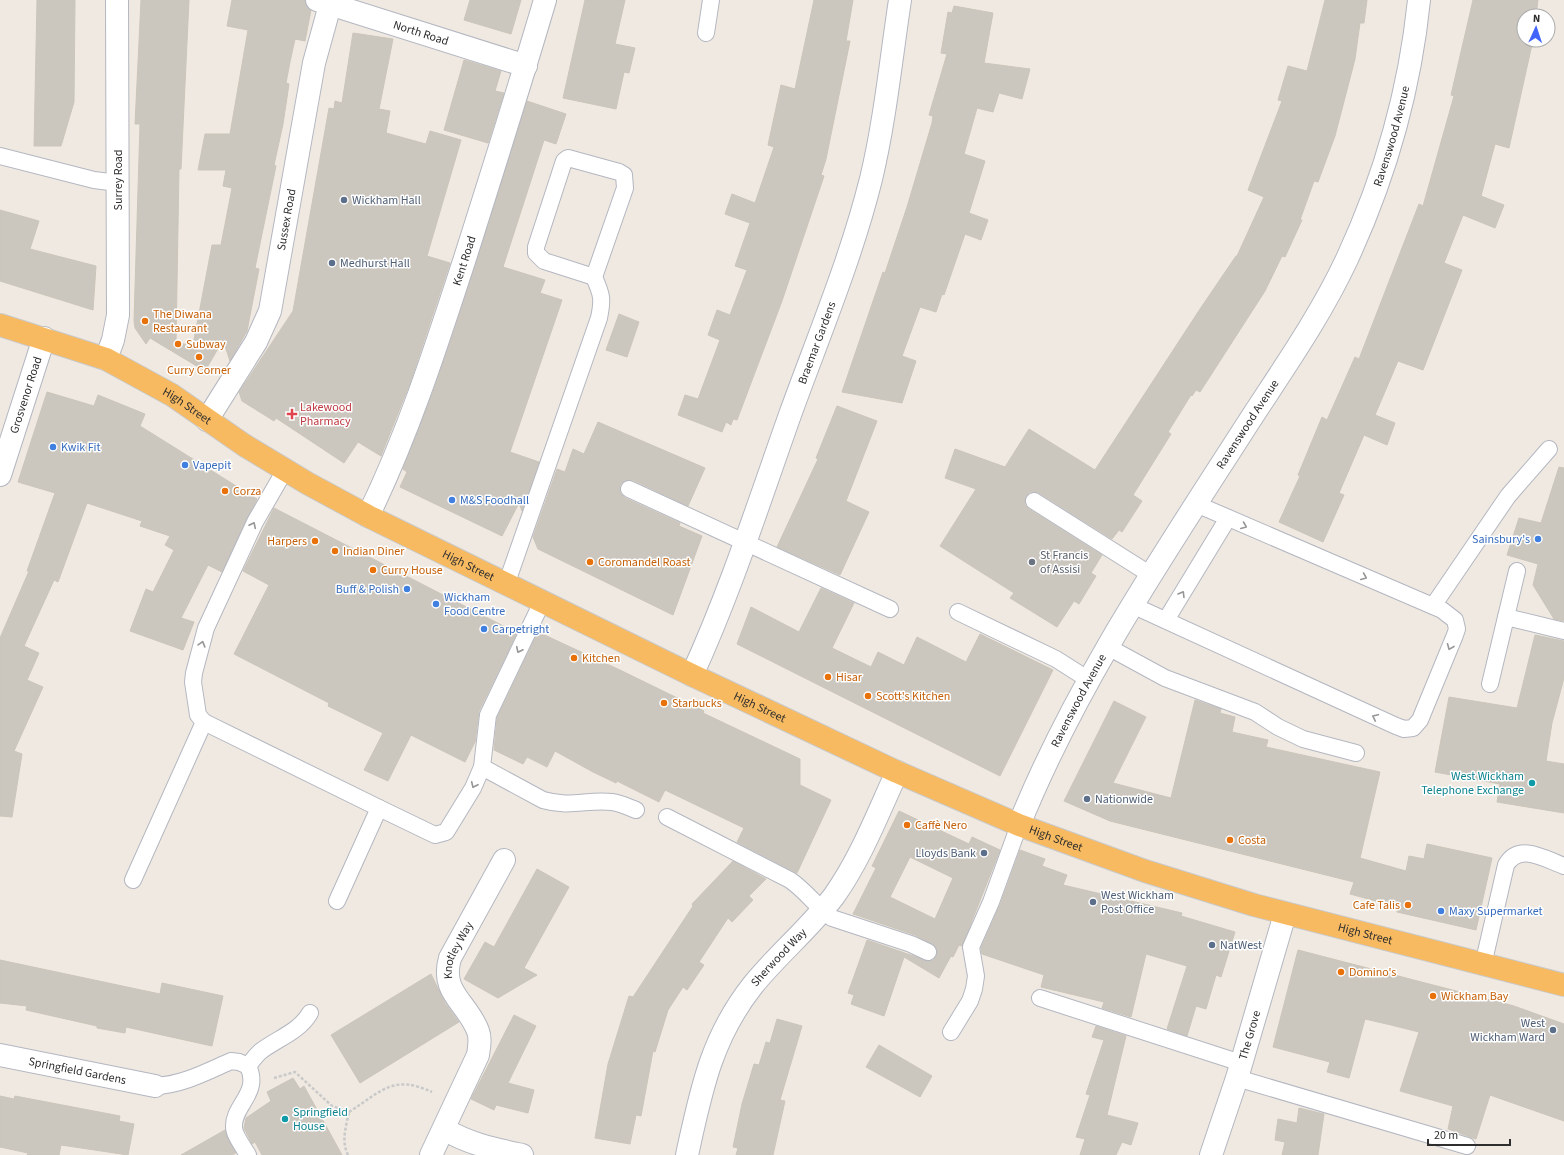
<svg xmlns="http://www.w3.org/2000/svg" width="1564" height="1155" font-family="'Source Sans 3',sans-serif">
<rect width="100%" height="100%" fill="#efe9e1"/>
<!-- building -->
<g fill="#cbc7bf" stroke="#cbc5ba" fill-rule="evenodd">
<polygon points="37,0 75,0 74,102 61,146 34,146"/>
<polygon points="141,0 189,0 181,169 179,169 176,343 193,345 212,245 221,245 232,188 223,186 226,170 198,170 205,134 230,134 248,30 227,26 232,0 305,0 308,8 311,10 305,41 295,39 290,62 286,83 289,84 283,124 274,165 276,166 255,268 259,269 247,331 230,361 223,340 205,371 150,338 146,344 135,328 134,321 140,124 135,124"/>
<polygon points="470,0 521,0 511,34 464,20"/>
<polygon points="585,0 625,0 615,44 635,48 629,73 624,72 616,109 563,98"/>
<polygon points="814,0 853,0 846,41 850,41 826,159 821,175 824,176 782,301 737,420 733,419 731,425 726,422 722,432 678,415 685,395 698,399 720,340 708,335 717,310 730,315 747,270 735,266 750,223 725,214 732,194 755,203 774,147 768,145 781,85 795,89"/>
<polygon points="1325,0 1367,0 1364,23 1360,23 1355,59 1335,136 1318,182 1314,181 1300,220 1302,220 1285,257 1282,256 1265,291 1200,392 1196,390 1192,396 1191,395 1168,432 1171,434 1133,495 1142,501 1122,532 1119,530 1112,539 1039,493 1030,492 1026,496 1025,505 1029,509 1102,555 1091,573 1096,576 1079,604 1074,601 1057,627 1010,598 1014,593 940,546 976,489 945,478 955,449 1005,467 1029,429 1095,470 1200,309 1236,256 1237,256 1264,197 1248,190 1282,101 1278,100 1288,66 1307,71"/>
<polygon points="1473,0 1538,0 1536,16 1524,16 1524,40 1533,40 1509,148 1495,144 1481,196 1504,205 1495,228 1463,215 1444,263 1462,270 1423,370 1398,361 1375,415 1395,423 1387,445 1364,435 1339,493 1344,495 1323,542 1279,522 1300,476 1298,475 1322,417 1327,420 1355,357 1359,359 1419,204 1423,206 1454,96 1451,95"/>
<polygon points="954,6 993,13 984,63 1030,69 1022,99 999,93 993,112 977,108 964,154 985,161 969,213 988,220 981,240 965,234 944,295 942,294 936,312 920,307 902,356 916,361 902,403 842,392 883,272 885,273 907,207 932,123 933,116 929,115 947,54 941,53 948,12 952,13"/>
<polygon points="353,33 393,39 379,109 390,111 386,133 426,144 430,131 461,140 427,256 450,263 410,383 381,456 358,442 344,463 276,418 274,421 242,401 239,392 293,311 329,108 334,109 335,101 342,103"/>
<polygon points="464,60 501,71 495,91 504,93 488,143 444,130"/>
<polygon points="527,101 566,114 556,144 544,140 503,267 545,280 540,293 562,300 510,452 539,462 522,511 519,503 502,536 400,487 407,472 403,469 433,392 456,325"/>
<polygon points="0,210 39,221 30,249 96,266 93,310 0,281"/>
<polygon points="619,314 639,322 627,357 606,350"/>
<polygon points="47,392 94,406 98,395 145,414 140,426 257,499 222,572 208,565 181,618 194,622 183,650 130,631 146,589 153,592 174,550 165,545 170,536 140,526 142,521 87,503 58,582 54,580 24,646 39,653 27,680 43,687 14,751 22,754 12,817 0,816 0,638 29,571 27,571 55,493 18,482"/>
<polygon points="837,406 877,421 846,501 869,512 840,575 777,547 818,459 816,458"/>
<polygon points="598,422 705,468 688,506 633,480 624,481 620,485 621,494 625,498 680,523 679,526 702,536 673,615 538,549 533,537 557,469 565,472 573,449 584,454"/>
<polygon points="1559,467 1564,468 1564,621 1554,619 1533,585 1538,564 1507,555 1519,518 1541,523"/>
<polygon points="274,508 517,633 479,711 475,742 465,762 411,735 388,781 364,770 383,733 328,706 329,703 234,654 269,585 243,571"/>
<polygon points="821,588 854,603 832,648 871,667 878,652 904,665 917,637 966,662 980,634 1053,670 1000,776 737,644 751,607 799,632"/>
<polygon points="538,632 622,671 704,711 703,713 800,759 800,785 831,800 797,873 737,842 744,828 665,790 659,802 617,781 616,783 593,772 555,751 547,767 527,757 523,764 494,750 497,718"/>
<polygon points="1535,635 1564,641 1564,678 1552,723 1546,761 1564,764 1564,813 1497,802 1500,784 1435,772 1449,697 1517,708"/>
<polygon points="1195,700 1221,709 1220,713 1235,717 1232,732 1268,740 1266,747 1380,772 1360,858 1406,871 1409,856 1424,859 1427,844 1492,858 1476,930 1397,912 1398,907 1350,894 1354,882 1110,821 1064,801 1114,701 1146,717 1113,783 1171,798"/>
<path d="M899,811L969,844L972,837L1000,850L962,946L959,945L953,957L951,956L939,978L904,957L884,1016L851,1004L854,995L848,993L867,940L928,961L934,960L937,952L932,944L915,935L853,914L876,868L872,866ZM910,857L953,878L935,919L890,897Z"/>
<polygon points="1020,850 1045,859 1042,866 1067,875 1063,885 1182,913 1181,916 1235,932 1221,977 1216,975 1206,1009 1196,1006 1187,1036 1167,1029 1187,966 1146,954 1131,1017 1102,1008 1104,1002 1041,987 1044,975 982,954 981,948 1000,905"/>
<polygon points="733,861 766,879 749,896 753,900 732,922 728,918 699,962 704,965 687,990 683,987 668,1010 655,1052 653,1051 641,1116 636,1115 630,1144 595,1138 608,1064 629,996 633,997 693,906 692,904"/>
<polygon points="537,869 569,887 524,968 537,975 498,998 464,979 485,942 494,947"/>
<polygon points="1298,950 1514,1006 1564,1024 1564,1121 1490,1095 1476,1139 1448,1129 1453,1106 1400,1091 1419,1032 1391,1025 1365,1019 1349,1078 1327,1072 1330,1062 1273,1047"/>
<polygon points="0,960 160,994 162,983 223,996 212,1046 126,1027 125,1033 97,1028 97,1026 26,1010 27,1006 0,1003"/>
<polygon points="431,974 445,1003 459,1022 360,1083 331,1035"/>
<polygon points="514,1015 536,1026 508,1083 534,1090 528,1113 496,1105 494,1110 471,1099"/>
<polygon points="777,1019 802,1026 780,1100 785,1101 773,1155 736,1155 738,1148 733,1147 742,1104 754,1064 759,1065 766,1042 770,1043"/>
<polygon points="1096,1026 1126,1036 1107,1115 1138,1123 1131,1145 1122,1142 1116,1155 1080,1155 1085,1139 1076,1137 1090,1095 1086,1094 1104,1040 1092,1037"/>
<polygon points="879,1045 932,1076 920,1097 866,1067"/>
<polygon points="293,1078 300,1089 304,1086 342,1155 262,1155 255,1142 252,1144 244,1128 246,1118 271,1101 267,1092"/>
<polygon points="0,1096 14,1099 15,1096 120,1116 119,1121 134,1124 128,1155 61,1145 59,1155 27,1155 28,1153 0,1147"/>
<polygon points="1299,1108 1324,1114 1318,1155 1282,1155 1285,1142 1275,1140 1278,1119 1297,1123"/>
<polygon points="225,1130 236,1153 232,1155 181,1155"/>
</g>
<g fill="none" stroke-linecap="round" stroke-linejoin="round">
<!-- service casing -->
<g stroke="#b4b7c1" stroke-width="18">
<g id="service">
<polyline points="706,33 711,0"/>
<polyline points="0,156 94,180 118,183"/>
<polygon points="568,158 619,172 624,175 625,188 594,277 544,261 536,253 536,247 564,161"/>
<polyline points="629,489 890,609"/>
<polyline points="1034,501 1151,575"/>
<path d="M506,585L599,318C603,299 602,295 594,277"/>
<polyline points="1132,605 1396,726 1404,729 1413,728 1420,720 1455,635 1457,629 1455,620 1442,610 1196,504"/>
<polyline points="1433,606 1508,496 1549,449"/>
<polyline points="958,612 1056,659 1089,680"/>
<polyline points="1506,617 1564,631"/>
<polyline points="1166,620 1228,518"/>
<polyline points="1108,647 1165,678 1255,712 1278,727 1303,739 1356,753"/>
<polyline points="1490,684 1517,571"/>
<polyline points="204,722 379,808 337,901"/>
<path d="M482,767L543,800C570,808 588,799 612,802C620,803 628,807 636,810"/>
<polyline points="379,808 435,835 446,832 473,788 482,767 488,715 542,602"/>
<path d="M667,817L790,880C806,891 817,907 832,918L911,944L928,952"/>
<polyline points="133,880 204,722 198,715 193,682 194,673 206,628 255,522 285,470"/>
<path d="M1483,965L1506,865C1519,842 1545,859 1564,866"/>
<polyline points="1040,998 1241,1063"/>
<polyline points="951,1032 970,1001 974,989 976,976 971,947 991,902 1019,825"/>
<path d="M248,1066C252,1061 256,1055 261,1051C278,1038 299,1032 310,1013"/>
<polyline points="1237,1078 1467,1146"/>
<path d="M155,1086C182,1085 206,1072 231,1061L239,1062L248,1066C261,1093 233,1105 234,1127C234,1135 244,1148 248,1155"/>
</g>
</g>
<!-- minor casing -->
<g stroke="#b4b7c1" stroke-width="24">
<g id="minor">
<path id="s1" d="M317,0L526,66"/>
<polyline points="106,359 113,340 118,315 117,0"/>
<path id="s2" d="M207,420L256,342L270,311L314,63L330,5"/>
<path id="s3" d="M0,475L44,338"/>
<path id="s4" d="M368,516C409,432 437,344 466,255C493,170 520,85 545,0"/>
<path id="s5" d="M692,675C731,590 760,499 791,412C819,335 851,259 871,179C885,121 891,59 900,0"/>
<path id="s6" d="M1019,825C1075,686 1160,560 1241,434C1278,376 1318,321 1347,259C1385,177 1410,89 1419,0"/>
<path id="s7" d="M0,1055L155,1086"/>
<path d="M444,1129C469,1144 494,1149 522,1155"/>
<path id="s8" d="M431,1155L478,1055C479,1047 481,1039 478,1031C467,1002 440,993 450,958L504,860"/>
<path id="s9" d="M687,1155C701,1091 711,1038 753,985C778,954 810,928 834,896C861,858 878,813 897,772"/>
<path id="s10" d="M1211,1155L1237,1078L1285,914"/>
</g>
</g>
<!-- trunk casing -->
<g stroke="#c9c9c9" stroke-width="24">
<g id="trunk">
<path id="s11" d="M0,325L106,359L172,395L244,445L307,483L368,516L692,675L897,772L1019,825L1145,871L1254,905L1564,985"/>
</g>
</g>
<!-- path -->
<g stroke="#c9c9c9" stroke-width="2.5" stroke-dasharray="3 2" stroke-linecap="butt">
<path d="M274,1078L295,1072L332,1106L349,1112C382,1091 393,1074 432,1092"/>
<path d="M348,1155C341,1141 346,1127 349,1112"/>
</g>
<!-- service -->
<use href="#service" stroke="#fff" stroke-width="16"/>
<!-- minor -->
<use href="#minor" stroke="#fff" stroke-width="22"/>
<!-- trunk -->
<use href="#trunk" stroke="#f8ba60" stroke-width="22"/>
</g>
<!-- one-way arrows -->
<defs><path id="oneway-chevron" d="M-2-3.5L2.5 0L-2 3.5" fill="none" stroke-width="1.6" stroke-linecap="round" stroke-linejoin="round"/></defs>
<g stroke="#969696">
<use href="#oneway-chevron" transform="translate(253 525) rotate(-64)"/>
<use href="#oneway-chevron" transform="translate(1244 526) rotate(23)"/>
<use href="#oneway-chevron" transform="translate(1364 577) rotate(23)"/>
<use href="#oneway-chevron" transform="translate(1182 594) rotate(-59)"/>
<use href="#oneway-chevron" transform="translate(202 644) rotate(-74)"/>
<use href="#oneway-chevron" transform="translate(1450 647) rotate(112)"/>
<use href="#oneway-chevron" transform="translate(519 650) rotate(116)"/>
<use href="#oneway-chevron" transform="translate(1375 717) rotate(-155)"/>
<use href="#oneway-chevron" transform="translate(474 785) rotate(115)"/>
</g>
<!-- markers -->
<g fill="#5c6f8a" stroke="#fff" stroke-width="1.5">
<circle cx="344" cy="200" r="4"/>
<circle cx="332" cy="263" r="4"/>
<circle cx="1087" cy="799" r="4"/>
<circle cx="984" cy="853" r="4"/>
<circle cx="1093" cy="902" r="4"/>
<circle cx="1212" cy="945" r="4"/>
<circle cx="1553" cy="1030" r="4"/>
</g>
<g fill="#e8710a" stroke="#fff" stroke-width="1.5">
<circle cx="145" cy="321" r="4"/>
<circle cx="178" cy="344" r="4"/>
<circle cx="199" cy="357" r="4"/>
<circle cx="225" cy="491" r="4"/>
<circle cx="315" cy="541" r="4"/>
<circle cx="335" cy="551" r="4"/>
<circle cx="590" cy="562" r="4"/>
<circle cx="373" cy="570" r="4"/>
<circle cx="574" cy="658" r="4"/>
<circle cx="828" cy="677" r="4"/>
<circle cx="868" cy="696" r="4"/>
<circle cx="664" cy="703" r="4"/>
<circle cx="907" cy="825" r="4"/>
<circle cx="1230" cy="840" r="4"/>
<circle cx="1408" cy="905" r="4"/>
<circle cx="1341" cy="972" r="4"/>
<circle cx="1433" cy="996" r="4"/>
</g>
<path fill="#e0444e" stroke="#fff" stroke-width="1.5" d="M290 408h4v4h4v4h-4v4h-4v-4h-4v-4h4z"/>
<g fill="#3f7fe0" stroke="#fff" stroke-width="1.5">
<circle cx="53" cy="447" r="4"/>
<circle cx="185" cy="465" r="4"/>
<circle cx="452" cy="500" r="4"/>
<circle cx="1538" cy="539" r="4"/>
<circle cx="407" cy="589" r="4"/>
<circle cx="436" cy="604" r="4"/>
<circle cx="484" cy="629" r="4"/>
<circle cx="1441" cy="911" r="4"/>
</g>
<circle fill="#6b7280" stroke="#fff" stroke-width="1.5" cx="1032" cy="562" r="4"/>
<g fill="#0f9aa8" stroke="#fff" stroke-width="1.5">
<circle cx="1532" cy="783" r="4"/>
<circle cx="285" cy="1119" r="4"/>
</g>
<g text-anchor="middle" stroke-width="3" stroke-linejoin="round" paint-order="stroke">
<!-- street labels -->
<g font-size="12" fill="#2e2e2e" stroke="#fff">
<text dy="4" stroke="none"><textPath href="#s1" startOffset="109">North Road</textPath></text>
<text dy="4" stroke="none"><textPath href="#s6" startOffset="786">Ravenswood Avenue</textPath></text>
<text transform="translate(118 180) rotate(-90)" y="4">Surrey Road</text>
<text dy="4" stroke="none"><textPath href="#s2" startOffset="219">Sussex Road</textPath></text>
<text dy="4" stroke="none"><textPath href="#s4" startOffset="273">Kent Road</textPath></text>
<text dy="4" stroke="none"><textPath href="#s5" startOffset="355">Braemar Gardens</textPath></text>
<text dy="4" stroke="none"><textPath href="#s3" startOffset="84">Grosvenor Road</textPath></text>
<text dy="4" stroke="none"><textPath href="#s11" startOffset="205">High Street</textPath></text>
<text dy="4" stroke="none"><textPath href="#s6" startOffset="462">Ravenswood Avenue</textPath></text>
<text dy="4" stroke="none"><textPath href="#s11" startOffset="529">High Street</textPath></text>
<text dy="4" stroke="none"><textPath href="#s6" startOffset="138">Ravenswood Avenue</textPath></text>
<text dy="4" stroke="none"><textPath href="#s11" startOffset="853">High Street</textPath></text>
<text dy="4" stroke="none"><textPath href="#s11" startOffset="1177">High Street</textPath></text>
<text dy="4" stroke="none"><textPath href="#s11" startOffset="1501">High Street</textPath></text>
<text dy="4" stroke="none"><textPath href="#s8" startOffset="226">Knotley Way</textPath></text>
<text dy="4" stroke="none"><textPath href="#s9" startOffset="222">Sherwood Way</textPath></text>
<text dy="4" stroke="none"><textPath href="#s10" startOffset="126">The Grove</textPath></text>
<text dy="4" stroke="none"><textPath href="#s7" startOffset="79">Springfield Gardens</textPath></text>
</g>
<!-- service labels -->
<g font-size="12" fill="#4e5e75" stroke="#fff" text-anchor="start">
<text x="352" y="204">Wickham Hall</text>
<text x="340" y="267">Medhurst Hall</text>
<text x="1095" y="803">Nationwide</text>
<text x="976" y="857" text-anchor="end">Lloyds Bank</text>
<text x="1101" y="899">West Wickham<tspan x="1101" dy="14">Post Office</tspan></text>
<text x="1220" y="949">NatWest</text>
<text x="1545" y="1027" text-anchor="end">West<tspan x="1545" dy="14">Wickham Ward</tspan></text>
</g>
<!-- food labels -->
<g font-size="12" fill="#c56008" stroke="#fff" text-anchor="start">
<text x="153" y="318">The Diwana<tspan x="153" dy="14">Restaurant</tspan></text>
<text x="186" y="348">Subway</text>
<text x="199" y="374" text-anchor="middle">Curry Corner</text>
<text x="233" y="495">Corza</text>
<text x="307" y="545" text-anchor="end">Harpers</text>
<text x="343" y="555">Indian Diner</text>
<text x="598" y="566">Coromandel Roast</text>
<text x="381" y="574">Curry House</text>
<text x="582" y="662">Kitchen</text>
<text x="836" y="681">Hisar</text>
<text x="876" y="700">Scott's Kitchen</text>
<text x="672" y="707">Starbucks</text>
<text x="915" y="829">Caffè Nero</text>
<text x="1238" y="844">Costa</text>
<text x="1400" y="909" text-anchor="end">Cafe Talis</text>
<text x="1349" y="976">Domino's</text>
<text x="1441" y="1000">Wickham Bay</text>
</g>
<!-- health labels -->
<g font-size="12" fill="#be3a42" stroke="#fff" text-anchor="start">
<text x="300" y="411">Lakewood<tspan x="300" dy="14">Pharmacy</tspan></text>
</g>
<!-- shop labels -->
<g font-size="12" fill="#366cbe" stroke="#fff" text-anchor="start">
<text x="61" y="451">Kwik Fit</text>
<text x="193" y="469">Vapepit</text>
<text x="460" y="504">M&amp;S Foodhall</text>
<text x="1530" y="543" text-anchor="end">Sainsbury's</text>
<text x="399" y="593" text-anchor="end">Buff &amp; Polish</text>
<text x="444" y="601">Wickham<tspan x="444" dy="14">Food Centre</tspan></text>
<text x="492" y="633">Carpetright</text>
<text x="1449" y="915">Maxy Supermarket</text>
</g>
<!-- worship labels -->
<g font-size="12" fill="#5b616d" stroke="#fff" text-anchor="start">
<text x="1040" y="559">St Francis<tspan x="1040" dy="14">of Assisi</tspan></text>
</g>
<!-- culture labels -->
<g font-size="12" fill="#0d838f" stroke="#fff" text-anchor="end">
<text x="1524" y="780">West Wickham<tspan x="1524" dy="14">Telephone Exchange</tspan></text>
<text x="293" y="1116" text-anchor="start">Springfield<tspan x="293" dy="14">House</tspan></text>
</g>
</g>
<!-- north arrow -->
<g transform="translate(1536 28) rotate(3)"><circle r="19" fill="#ffffff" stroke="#ababab"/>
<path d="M0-3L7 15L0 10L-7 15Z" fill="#4264fb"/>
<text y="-6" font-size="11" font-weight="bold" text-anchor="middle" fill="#2e2e2e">N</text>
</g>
<!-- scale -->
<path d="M1428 1139v6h82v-6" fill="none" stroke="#2e2e2e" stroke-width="2"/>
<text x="1434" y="1139" font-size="12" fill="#2e2e2e" stroke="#ffffff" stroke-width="3" paint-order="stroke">20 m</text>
</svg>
